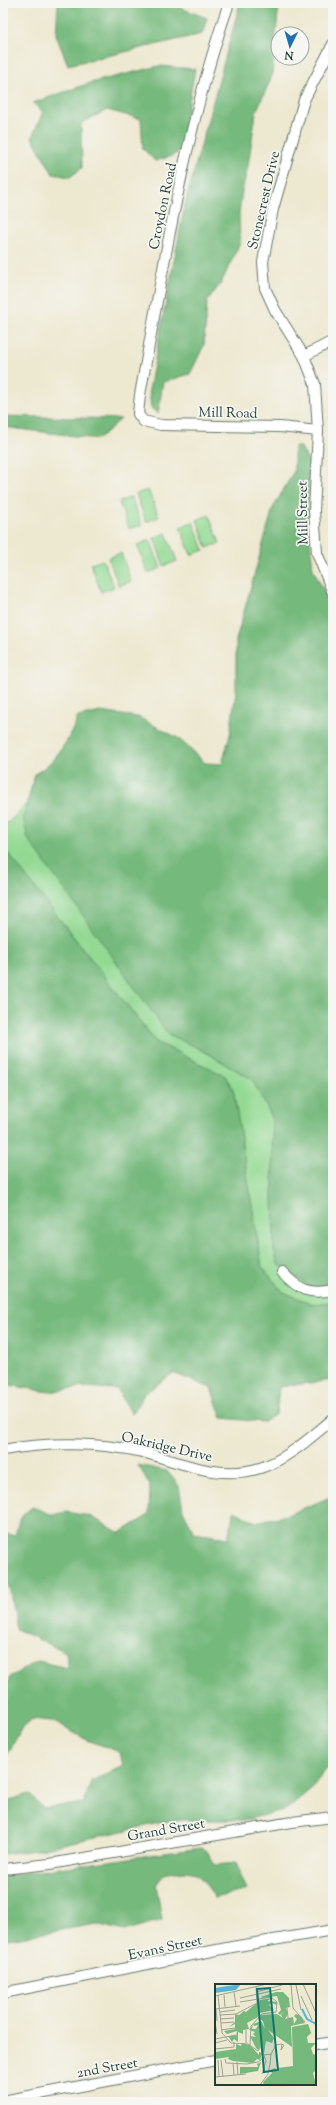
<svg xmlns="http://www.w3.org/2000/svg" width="336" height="2105" font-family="'Sorts Mill Goudy',serif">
<rect width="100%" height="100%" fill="#f6f6f2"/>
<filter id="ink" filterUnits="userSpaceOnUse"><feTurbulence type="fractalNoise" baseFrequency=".025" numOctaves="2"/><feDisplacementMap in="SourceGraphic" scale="8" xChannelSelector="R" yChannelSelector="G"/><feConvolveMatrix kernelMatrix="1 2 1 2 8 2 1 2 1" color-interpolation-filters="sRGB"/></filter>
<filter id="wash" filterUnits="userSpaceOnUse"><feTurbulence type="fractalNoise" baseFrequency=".012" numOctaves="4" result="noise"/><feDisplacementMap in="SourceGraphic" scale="16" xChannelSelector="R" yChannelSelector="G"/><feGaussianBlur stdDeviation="0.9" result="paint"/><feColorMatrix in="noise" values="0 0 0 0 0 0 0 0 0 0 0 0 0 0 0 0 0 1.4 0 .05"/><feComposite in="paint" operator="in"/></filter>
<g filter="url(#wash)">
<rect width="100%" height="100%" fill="#ede8d0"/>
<!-- green -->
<g fill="#93d993" stroke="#598b64">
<polygon points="148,490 159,517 146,522 136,494"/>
<polygon points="131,497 142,525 129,529 119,502"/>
<polygon points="209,515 220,543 207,548 197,520"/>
<polygon points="193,522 204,550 191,555 180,527"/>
<polygon points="166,533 177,561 164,566 154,538"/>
<polygon points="150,540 161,568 148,573 137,545"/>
<polygon points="121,553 131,581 119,586 108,558"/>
<polygon points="103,560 114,587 101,592 91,564"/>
<polygon points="27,803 23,818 168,1034 196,1047 252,1079 272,1117 274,1249 278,1264 311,1287 333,1285 333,1302 312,1304 283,1292 262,1267 233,1089 225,1076 156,1042 3,847 3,825 9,822"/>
</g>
<!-- forest -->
<g fill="#76b97d" stroke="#4a7b58">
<polygon points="58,3 173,3 175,6 207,18 202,34 68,65 56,35"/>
<polygon points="240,3 279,3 272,76 256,112 248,166 242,191 239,213 240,243 221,283 207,302 204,345 190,374 163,382 158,414 151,408 149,390 185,204"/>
<polygon points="159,66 195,69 180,151 172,156 155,161 143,149 141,119 107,110 81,123 82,168 70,177 53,174 32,137 43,112 33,103 90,83"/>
<polygon points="3,416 121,419 98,439 3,427"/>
<path d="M294,447H301L309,463L308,519L313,569L333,610V1285L311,1287L278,1264L274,1249L272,1117L252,1079L196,1047L168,1034L28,839L23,818L35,774C57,761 69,740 78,717L100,712L138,717L178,738L205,763L222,764L230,735L236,691V640L273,508L294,471Z"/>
<polygon points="3,847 156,1042 225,1076 233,1089 262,1267 283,1292 312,1304 333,1302 333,1380 279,1387 276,1414 264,1422 222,1418 211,1388 173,1373 144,1394 132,1414 117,1389 81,1387 49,1392 3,1384"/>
<polygon points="138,1465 167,1471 179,1486 183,1510 194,1533 228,1538 234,1511 256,1522 287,1515 333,1496 333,1767 324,1770 313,1787 287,1809 245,1820 173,1820 36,1850 3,1854 3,1802 29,1794 43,1808 84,1803 91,1781 123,1766 120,1752 87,1740 52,1721 32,1719 21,1729 7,1756 3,1758 3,1693 10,1677 38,1661 68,1668 66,1652 16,1629 10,1591 3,1570 3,1534 15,1535 20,1518 32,1507 53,1515 65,1512 90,1516 120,1533 149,1515 150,1485"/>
<path d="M200,1848L207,1851L215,1865L236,1863L247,1890L215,1898C198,1872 196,1867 164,1874L156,1885L162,1920L124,1931L96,1924L3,1940V1876Z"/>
</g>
</g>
<g filter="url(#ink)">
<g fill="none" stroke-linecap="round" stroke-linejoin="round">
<!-- minor casing -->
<g stroke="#67796b" stroke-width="12">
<g id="minor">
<path d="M229,3C185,130 164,263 140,395L138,414L143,421L161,425L280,427L318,431"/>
<polyline points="333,44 304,100 273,209 263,262 265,288 275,310 304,356 315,384 318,431 314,511 317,553 333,593"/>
<polyline points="304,356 333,341"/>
<path d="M282,1272C299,1290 308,1295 333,1290"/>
<path d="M3,1450C46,1442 99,1442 142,1452C181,1462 219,1481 260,1468C288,1459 311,1437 333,1419"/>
<polyline points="3,1869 50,1864 292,1822 333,1817"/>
<polyline points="3,1993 232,1947 333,1930"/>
<polyline points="315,2045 333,2042"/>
<polyline points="3,2101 216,2060"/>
</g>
</g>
<!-- minor -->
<use href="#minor" stroke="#fff" stroke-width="10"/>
</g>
</g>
<g text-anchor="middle" stroke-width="3.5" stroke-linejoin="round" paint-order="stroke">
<!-- street labels -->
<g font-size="14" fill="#1f3d34" stroke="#f6f6f2">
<text transform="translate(263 200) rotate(-77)" y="5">Stonecrest Drive</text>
<text transform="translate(162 206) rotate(-78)" y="5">Croydon Road</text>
<text transform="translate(228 412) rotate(1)" y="5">Mill Road</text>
<text transform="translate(302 513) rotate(-91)" y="5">Mill Street</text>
<text transform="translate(167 1446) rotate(13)" y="5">Oakridge Drive</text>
<text transform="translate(166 1829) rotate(-10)" y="5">Grand Street</text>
<text transform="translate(165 1947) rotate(-12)" y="5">Evans Street</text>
<text transform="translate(107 2067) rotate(-10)" y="5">2nd Street</text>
</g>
</g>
<!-- overview -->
<g transform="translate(215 1984)">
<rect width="101" height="101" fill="#ede8d0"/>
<path d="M61,8H68L74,14L75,23L71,24L73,30L70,35L78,33L79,40L82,35L79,32L81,30L86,32L90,39L76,42L77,63L53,46L59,54L57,59L51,57L49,70L46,62L43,66L41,64L35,52L41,53L38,50L40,48L34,46L38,41L37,45H41L43,41L39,42L38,40L46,37L50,45L48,37L43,34L47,31L62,30L68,34L66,31L69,27L65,31L63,29L66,26L62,12L48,14L46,13ZM57,14L52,17L62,18V21L57,19L54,21L59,26L44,29L43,33L32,39L34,45L28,46V50L23,48V58L19,55L17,58L13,52H21L22,47L12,50L9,47L20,45V40L14,43L20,38V30L24,31L29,27L31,28L45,16ZM93,40L98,54L96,49L92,53L93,59H101L96,64L98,70L101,71V86L98,89L101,101H49L48,98L57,89L55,86L60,84L61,87L63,84L78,82L77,43ZM27,59L35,61L44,71V68L47,69L45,76L42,75L38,79L18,77L13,75L14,73L0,75V68L21,65V60L26,62ZM46,78L43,87L25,90V83H43L42,80Z" fill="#76b97d"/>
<path d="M26,0L21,6L0,9V4Z" fill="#57b3d5"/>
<path fill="none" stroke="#57b3d5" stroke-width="2" d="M87,25L92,35L101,40"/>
<path fill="none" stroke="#9ba492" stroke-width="1" d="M76,0L78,24L90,38M88,0L101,29M81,1L86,26M19,8L21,22M41,8L67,1M3,11L7,49L16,59L33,60L43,67L46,63L51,77L47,90M9,11L10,23M0,12L52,0M86,12L97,36M25,14L66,5M25,18L56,13L62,18L61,28L47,30L36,42L35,61M72,24L74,42M0,25L25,22M1,25L2,37M5,28L20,26M5,31L21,30L42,19L41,3M5,35L19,34M0,37L2,50M6,39L19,38M6,46L20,44M31,46V59M0,55L21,51M0,59L12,56M0,65L19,63V58M56,70L61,61L66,60H67L68,61H69L66,66L67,60M10,75L11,79L32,80L43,78L50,73M3,76L4,93M6,76L8,93M22,78L23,91M18,79L19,91M0,93L31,90M45,101L53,90L55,80L56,70L49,71"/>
<path fill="#0f766e" fill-opacity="0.15" stroke="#0f766e" stroke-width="2" d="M55,4L63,86L49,88L42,5Z"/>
<rect width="101" height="101" fill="none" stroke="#1f3d34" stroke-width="2"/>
</g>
<!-- margin -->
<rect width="336" height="2105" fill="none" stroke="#f6f6f2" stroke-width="16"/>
<!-- north arrow -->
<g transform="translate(290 46) rotate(185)"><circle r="19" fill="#f6f6f2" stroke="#a0aca6"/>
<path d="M0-3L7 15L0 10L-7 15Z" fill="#1f6fb2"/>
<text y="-6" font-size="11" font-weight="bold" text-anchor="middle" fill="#1f3d34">N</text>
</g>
</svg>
